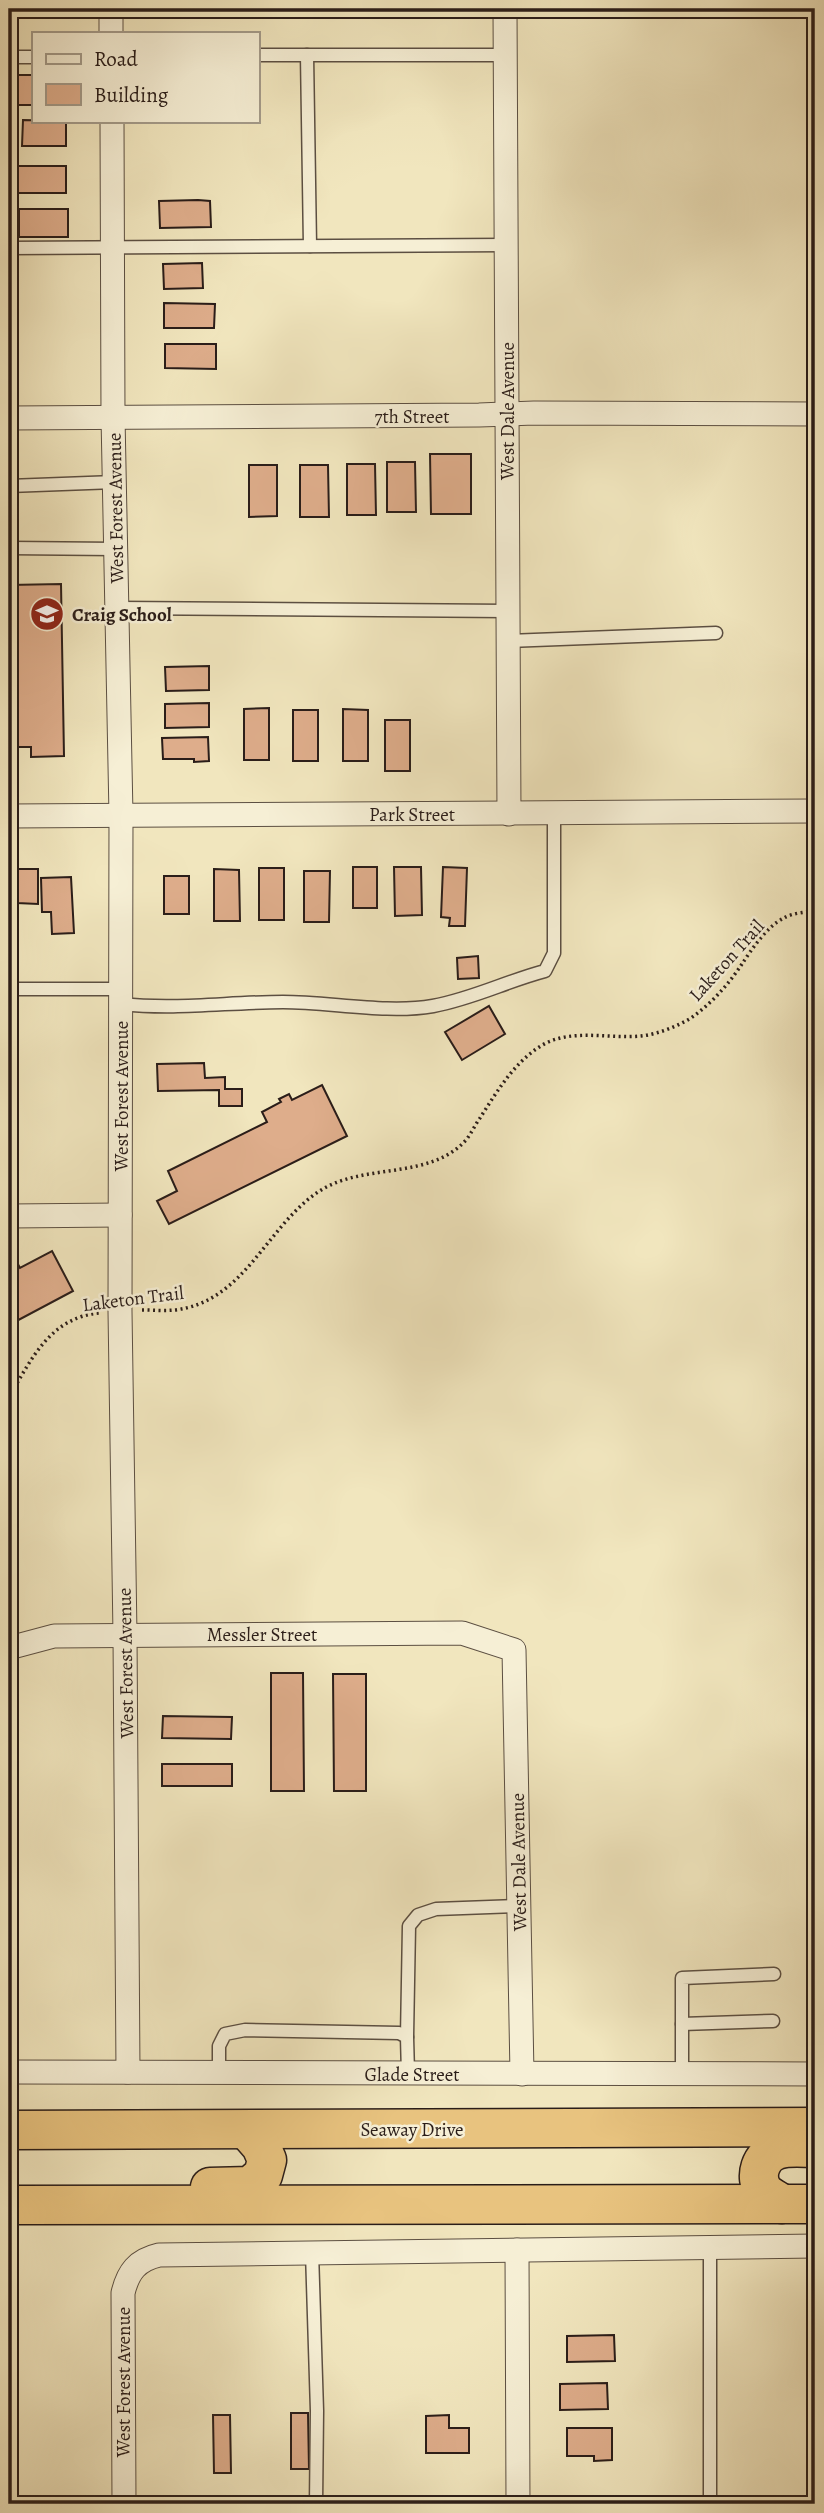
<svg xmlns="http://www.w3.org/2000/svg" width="824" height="2513" font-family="Alegreya,serif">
<rect width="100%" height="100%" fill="#f1e6be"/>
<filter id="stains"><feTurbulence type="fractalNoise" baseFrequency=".00286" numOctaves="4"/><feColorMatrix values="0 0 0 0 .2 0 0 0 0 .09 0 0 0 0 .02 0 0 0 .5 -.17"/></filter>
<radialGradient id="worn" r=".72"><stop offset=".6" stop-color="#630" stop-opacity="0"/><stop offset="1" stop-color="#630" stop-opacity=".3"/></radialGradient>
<!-- building -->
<g fill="#dead8b" stroke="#2a1d19" stroke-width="2">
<polygon points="9,24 17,24 16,45 9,45"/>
<rect x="14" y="75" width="19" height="30"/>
<polygon points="23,120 66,121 66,146 22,146"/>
<polygon points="18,166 66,166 66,193 17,193"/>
<polygon points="198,200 210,201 211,227 160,228 159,201"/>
<rect x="19" y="209" width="49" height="28"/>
<polygon points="202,263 203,288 164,289 163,264"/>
<polygon points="164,303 215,304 214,328 164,328"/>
<polygon points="165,344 216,344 216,369 165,368"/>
<polygon points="430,454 471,454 471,514 431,514"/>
<polygon points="387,462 415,462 416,512 387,512"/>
<polygon points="347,464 375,464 376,515 347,515"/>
<polygon points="249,465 277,465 277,516 249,517"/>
<polygon points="300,465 328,465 329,517 300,517"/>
<polygon points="61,584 64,756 31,757 31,747 9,747 9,585"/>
<polygon points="209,666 209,690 166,691 165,667"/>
<polygon points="209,703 209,727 165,728 165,704"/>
<polygon points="269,708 269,760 244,760 244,709"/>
<polygon points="343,709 368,710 368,761 343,761"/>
<rect x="293" y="710" width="25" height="51"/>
<rect x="385" y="720" width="25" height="51"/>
<polygon points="208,737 209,761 194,762 194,759 163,759 162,738"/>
<rect x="353" y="867" width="24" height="41"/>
<polygon points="394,867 421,867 422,915 395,916"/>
<polygon points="443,867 467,868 465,926 449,926 450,918 441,917"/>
<rect x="259" y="868" width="25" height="52"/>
<polygon points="17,869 38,869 38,904 17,903"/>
<polygon points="214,869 239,870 240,921 214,921"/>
<polygon points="304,871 330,871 329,922 304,922"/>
<rect x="164" y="876" width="25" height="38"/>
<polygon points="71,877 74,933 52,934 51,912 42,912 41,878"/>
<polygon points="478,956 479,978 458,979 457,958"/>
<polygon points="489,1006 505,1034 462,1060 445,1032"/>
<polygon points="204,1063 205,1078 225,1077 225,1089 242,1089 242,1106 219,1106 219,1090 158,1091 157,1064"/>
<polygon points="322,1085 347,1136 169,1224 157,1201 177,1191 168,1171 267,1122 262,1112 281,1102 279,1099 289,1094 292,1100"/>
<polygon points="52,1251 73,1291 9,1325 9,1255 12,1253 20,1268"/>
<polygon points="271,1673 303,1673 304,1791 271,1791"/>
<polygon points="333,1674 366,1674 366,1791 334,1791"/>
<polygon points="163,1716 232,1717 231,1739 162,1738"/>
<rect x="162" y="1764" width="70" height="22"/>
<polygon points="614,2335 615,2361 567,2362 567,2336"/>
<polygon points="607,2383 608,2409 560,2410 560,2384"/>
<polygon points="291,2413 308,2413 309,2469 291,2469"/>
<polygon points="213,2415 230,2415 231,2473 214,2473"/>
<polygon points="449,2415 449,2428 469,2428 469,2453 426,2453 426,2416"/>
<polygon points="567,2428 612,2428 612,2460 594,2461 594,2456 567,2456"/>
</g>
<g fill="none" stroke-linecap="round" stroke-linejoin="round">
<!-- service casing -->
<g stroke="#5c4f42" stroke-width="15">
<g id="service">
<polyline points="257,55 505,55"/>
<polyline points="307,55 310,246"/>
<polyline points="9,57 33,57"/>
<polyline points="9,248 506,245"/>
<polyline points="9,486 115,482"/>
<polyline points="9,548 116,549"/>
<polyline points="117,608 508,611"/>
<polyline points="508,641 716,633"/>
<polyline points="9,989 122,989"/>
<path d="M122,1004C176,1010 229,1002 283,1002C330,1002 387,1014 433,1006C472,999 507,981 545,971L554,953V813"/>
<polyline points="682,2024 773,2021"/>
<polyline points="407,2037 409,1926 418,1915 436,1909 519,1906"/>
<polyline points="219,2072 219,2046 225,2034 245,2030 399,2033 407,2037 408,2074"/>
<polyline points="682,2074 682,1978 774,1974"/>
<polyline points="710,2247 710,2504"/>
<polyline points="312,2252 317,2411 316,2504"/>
</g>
</g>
<!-- minor casing -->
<g stroke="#5c4f42" stroke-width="25">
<g id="minor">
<polyline points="505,9 509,814"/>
<polyline points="111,33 111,9"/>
<polyline points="112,121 113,417 121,815 120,1311 125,1635 128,2072"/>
<polyline points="9,418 479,415 534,413 815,414"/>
<polyline points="9,816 815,811"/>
<polyline points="9,1216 120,1215"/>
<polyline points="9,1648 54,1636 462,1633 514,1650 522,2074"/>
<polyline points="9,2072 815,2074"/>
<polyline points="517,2250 518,2504"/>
<path d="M124,2504L123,2293C128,2272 137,2260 159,2255L815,2246"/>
</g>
</g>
<!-- trunk casing -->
<g stroke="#2a1d19" stroke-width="41">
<g id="trunk">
<polyline points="9,2130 815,2127"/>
<polyline points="210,2187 250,2186 263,2175 267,2160 261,2146 247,2130"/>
<path d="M782,2204C777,2200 768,2196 764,2191C753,2177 761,2155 777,2150C788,2146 803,2148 815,2148"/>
<polyline points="9,2205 815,2204"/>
</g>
</g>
<!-- path -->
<g stroke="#2a1d19" stroke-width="3.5" stroke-dasharray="2 3.5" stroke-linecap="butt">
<path d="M142,1310C153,1310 164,1311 174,1310C244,1303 266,1227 318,1192C362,1162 429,1181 466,1140C471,1134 475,1125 480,1118C498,1090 516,1059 546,1043C575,1029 610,1039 641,1036C658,1034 676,1027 691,1018C711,1004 728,985 742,964C752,949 767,926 784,918C792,913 806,912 815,911"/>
<path d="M9,1397C31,1360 50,1317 100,1313"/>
</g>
<!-- service -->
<use href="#service" stroke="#f6efd5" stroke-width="12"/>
<!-- minor -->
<use href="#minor" stroke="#f6efd5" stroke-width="23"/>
<!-- trunk -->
<use href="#trunk" stroke="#e8c37f" stroke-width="38"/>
</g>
<!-- icons -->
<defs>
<g id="school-disc" transform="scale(1.75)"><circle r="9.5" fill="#8f2418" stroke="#f6efd5"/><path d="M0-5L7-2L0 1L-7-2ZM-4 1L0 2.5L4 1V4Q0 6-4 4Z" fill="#fff"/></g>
</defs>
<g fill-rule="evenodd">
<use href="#school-disc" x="47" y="614"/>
</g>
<g text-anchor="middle" stroke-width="5" stroke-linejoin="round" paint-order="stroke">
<!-- street labels -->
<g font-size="19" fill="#2a1d19" stroke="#f6efd5">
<text transform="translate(507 411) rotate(-90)" y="7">West Dale Avenue</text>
<text x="412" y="423">7th Street</text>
<text transform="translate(115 508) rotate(-91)" y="7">West Forest Avenue</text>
<text x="412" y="821">Park Street</text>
<text transform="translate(726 960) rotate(-48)" y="7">Laketon Trail</text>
<text transform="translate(121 1096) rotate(-90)" y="7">West Forest Avenue</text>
<text transform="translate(133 1298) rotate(-7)" y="7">Laketon Trail</text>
<text x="262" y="1641">Messler Street</text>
<text transform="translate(125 1663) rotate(-91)" y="7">West Forest Avenue</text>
<text transform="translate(518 1862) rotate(-91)" y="7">West Dale Avenue</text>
<text x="412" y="2081">Glade Street</text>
<text x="412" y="2136">Seaway Drive</text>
<text transform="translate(123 2382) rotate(-90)" y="7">West Forest Avenue</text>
</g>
<!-- poi labels -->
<g font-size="19" font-weight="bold" fill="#2a1d19" stroke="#f6efd5" text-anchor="start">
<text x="72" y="621">Craig School</text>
</g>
</g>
<!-- margin -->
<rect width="824" height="2513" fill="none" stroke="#f1e6be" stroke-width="35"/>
<rect x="10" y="10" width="803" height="2492" fill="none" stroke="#2a1d19" stroke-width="3.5"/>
<rect x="18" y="18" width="789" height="2478" fill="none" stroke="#2a1d19" stroke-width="2"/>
<!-- legend -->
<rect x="32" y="32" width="228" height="91" fill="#f6efd5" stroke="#a49b8a" stroke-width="2"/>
<rect x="46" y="54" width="35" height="10" fill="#f6efd5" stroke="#a49b8a" stroke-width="2"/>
<text x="94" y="66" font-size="21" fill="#2a1d19">Road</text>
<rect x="46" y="84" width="35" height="21" fill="#dead8b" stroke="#a49b8a" stroke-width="2"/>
<text x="94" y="102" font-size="21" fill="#2a1d19">Building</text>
<rect width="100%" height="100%" filter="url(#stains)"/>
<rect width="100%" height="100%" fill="url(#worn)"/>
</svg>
